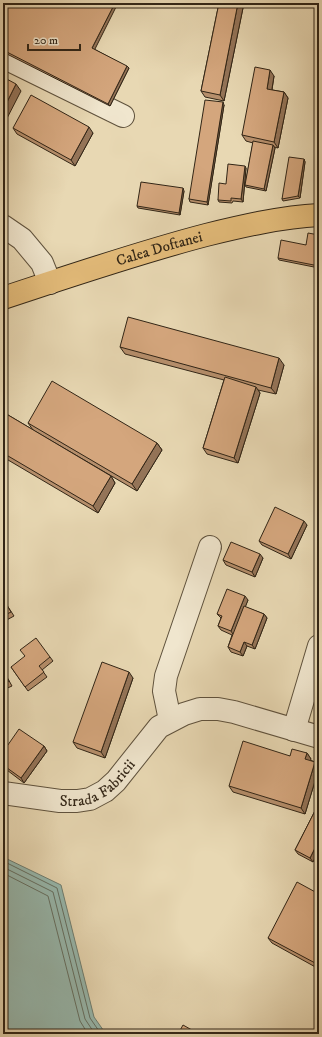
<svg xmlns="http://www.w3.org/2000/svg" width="322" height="1037" font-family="'IM FELL DW Pica',serif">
<rect width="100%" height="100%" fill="#e8d8b3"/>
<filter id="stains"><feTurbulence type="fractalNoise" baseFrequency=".005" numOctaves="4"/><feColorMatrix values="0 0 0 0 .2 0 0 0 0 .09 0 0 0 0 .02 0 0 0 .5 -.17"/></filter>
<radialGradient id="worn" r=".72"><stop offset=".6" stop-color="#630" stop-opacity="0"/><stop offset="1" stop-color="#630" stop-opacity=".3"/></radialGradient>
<!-- water -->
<polygon fill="#97b9af" stroke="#6e7e72" points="3,857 61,885 94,1017 106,1034 3,1034"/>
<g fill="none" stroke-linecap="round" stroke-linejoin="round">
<!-- shore -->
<g stroke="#646f62" stroke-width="1">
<polyline points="3,861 57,888 90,1018 101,1034"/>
<polyline points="3,867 53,892 85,1019 95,1034"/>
<polyline points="3,873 48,896 80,1021 88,1034"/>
</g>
<!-- minor casing -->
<g stroke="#5f523d" stroke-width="24">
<g id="minor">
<polyline points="3,57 123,116"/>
<polyline points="3,226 22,239 42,263 50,283"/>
<polyline points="170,720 164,691 166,676 210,547"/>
<polyline points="294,730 319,646"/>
<path id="s1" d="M3,793L60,801H77L90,799L105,791L116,781L159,727L184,714L200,709H218L234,712L319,737"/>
</g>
</g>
<!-- major casing -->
<g stroke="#312516" stroke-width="24">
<g id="major">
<path id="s2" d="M3,298C70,276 137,253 206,235C243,226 281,217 319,215"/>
</g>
</g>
<!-- minor -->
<use href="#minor" stroke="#f0e6ce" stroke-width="22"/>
<!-- major -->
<use href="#major" stroke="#e4bc7a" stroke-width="22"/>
</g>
<!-- wall -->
<g fill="#b68f6c" stroke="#312516">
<polygon points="3,3 94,49 129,68 110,106 3,52"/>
<polygon points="219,3 244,3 224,101 205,97 201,91"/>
<polygon points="274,76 272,90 284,92 288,98 278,148 274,147 275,148 266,191 246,187 245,185 253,143 246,141 242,135"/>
<polygon points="224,105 208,205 190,202 189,199"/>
<polygon points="13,128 93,133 75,166 17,134"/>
<polygon points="304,159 305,162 300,198 283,201 282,199"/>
<polygon points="246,168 243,202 233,201 232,203 219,202 218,200 226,184"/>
<polygon points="184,191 180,215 138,208 137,206"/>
<polygon points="319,235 319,268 279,260 278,258 306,245"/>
<polygon points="120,347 284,365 276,394 258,390 260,393 238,463 207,454 203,448 224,380 125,354"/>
<polygon points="3,412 111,476 115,483 98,513 3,457"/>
<polygon points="28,423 157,443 162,450 137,491 33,430"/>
<polygon points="307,525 291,559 262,545 259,541"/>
<polygon points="263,558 255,577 226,565 223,560"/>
<polygon points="3,599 14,616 3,622"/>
<polygon points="248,600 245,607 264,614 267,618 255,649 247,646 243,656 231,652 228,647 232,635 221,630 218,626 221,618 217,614"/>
<polygon points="50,657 53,661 42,670 47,677 28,691 11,667"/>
<polygon points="3,670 12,686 3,690"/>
<polygon points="133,678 105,758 77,748 73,742"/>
<polygon points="44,746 47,751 24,783 3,767 3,752"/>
<polygon points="307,753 311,759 310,760 315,762 319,768 305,814 233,792 229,786 290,756"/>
<polygon points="319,803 319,850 313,862 298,854 295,850"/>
<polygon points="319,894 319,969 272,943 268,938"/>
</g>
<!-- shaded-wall -->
<g fill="#947458" stroke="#312516">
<polygon points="115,3 118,3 94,51 92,48"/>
<polygon points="238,3 244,3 224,101 220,95"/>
<polygon points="127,66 129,68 110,106 108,104"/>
<polygon points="270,70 274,76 271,95 267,89"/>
<polygon points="16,84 21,91 3,126 3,110"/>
<polygon points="284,92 288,98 278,148 274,142"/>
<polygon points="223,102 224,105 208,205 207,202"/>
<polygon points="89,127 93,133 75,166 71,160"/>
<polygon points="273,145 275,148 266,191 264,189"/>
<polygon points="304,159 305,162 300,198 298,196"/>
<polygon points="245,166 246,168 243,202 241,199"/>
<polygon points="183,188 184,191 180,215 179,213"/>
<polygon points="279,358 284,365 276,394 271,388"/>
<polygon points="256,387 260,393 238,463 234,458"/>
<polygon points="157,443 162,450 137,491 132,484"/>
<polygon points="111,476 115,483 98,513 93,506"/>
<polygon points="304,521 307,525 291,559 288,554"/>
<polygon points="260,554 263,558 255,577 252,572"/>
<polygon points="245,596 248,600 234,636 231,631"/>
<polygon points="264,614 267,618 255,649 252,645"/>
<polygon points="244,642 247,646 243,656 240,652"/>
<polygon points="129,672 133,678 105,758 101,752"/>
<polygon points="44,746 47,751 24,783 21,778"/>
<polygon points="307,753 311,759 309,765 305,759"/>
<polygon points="315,762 319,768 305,814 301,808"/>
<polygon points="319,840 319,850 313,862 310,858"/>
<polygon points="319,960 319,967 317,964"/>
</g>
<!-- building -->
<g fill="#d4a67d" stroke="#312516">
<polygon points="3,3 115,3 92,48 127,66 108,104 3,50"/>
<polygon points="219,3 238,3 220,95 201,91"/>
<polygon points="255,67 270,70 267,89 284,92 274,142 242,135"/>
<polygon points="3,77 16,84 3,110"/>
<polygon points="31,95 89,127 71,160 13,128"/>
<polygon points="205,100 223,102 207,202 189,199"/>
<polygon points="253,141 273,145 264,189 245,185"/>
<polygon points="289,157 304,159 298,196 282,199"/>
<polygon points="228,164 245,166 241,199 231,198 231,201 218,200 219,183 226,184"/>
<polygon points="141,182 183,188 179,213 137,206"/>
<polygon points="308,233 319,235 319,266 278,258 281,240 306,245"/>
<polygon points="128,317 279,358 271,388 120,347"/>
<polygon points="225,377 256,387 234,458 203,448"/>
<polygon points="52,381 157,443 132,484 28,423"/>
<polygon points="3,412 111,476 93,506 3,453"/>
<polygon points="275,507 304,521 288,554 259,541"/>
<polygon points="231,542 260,554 252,572 223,560"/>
<polygon points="227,589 245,596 231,631 218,626 222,616 217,614"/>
<polygon points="3,599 11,612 3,616"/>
<polygon points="244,606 264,614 252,645 244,642 240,652 228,647"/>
<polygon points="36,638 50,657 39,666 44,672 25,687 11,667 25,656 20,650"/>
<polygon points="102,662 129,672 101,752 73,742"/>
<polygon points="3,671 9,681 3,684"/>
<polygon points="19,729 44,746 21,778 3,765 3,752"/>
<polygon points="243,741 290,756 292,749 307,753 305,759 315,762 301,808 229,786"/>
<polygon points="319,803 319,840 310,858 295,850"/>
<polygon points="297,882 319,894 319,960 317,964 268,938"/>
<polygon points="183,1025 199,1034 178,1034"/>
</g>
<g text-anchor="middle" stroke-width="3" stroke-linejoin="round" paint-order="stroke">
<!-- street labels -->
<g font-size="15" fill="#312516" stroke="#f0e6ce">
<text dy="5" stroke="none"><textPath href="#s2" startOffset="164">Calea Doftanei</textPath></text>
<text dy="5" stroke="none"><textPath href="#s1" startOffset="101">Strada Fabricii</textPath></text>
</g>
</g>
<!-- margin -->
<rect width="322" height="1037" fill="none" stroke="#e8d8b3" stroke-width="16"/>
<rect x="4" y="4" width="314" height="1029" fill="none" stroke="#312516" stroke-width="2"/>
<rect x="8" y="8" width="306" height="1021" fill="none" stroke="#312516"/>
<!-- scale -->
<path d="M28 44v6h52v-6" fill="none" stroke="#312516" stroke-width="2"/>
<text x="34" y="44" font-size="12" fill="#312516" stroke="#f0e6ce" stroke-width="3" paint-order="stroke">20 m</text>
<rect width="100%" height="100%" filter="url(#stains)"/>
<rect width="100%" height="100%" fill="url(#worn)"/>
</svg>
